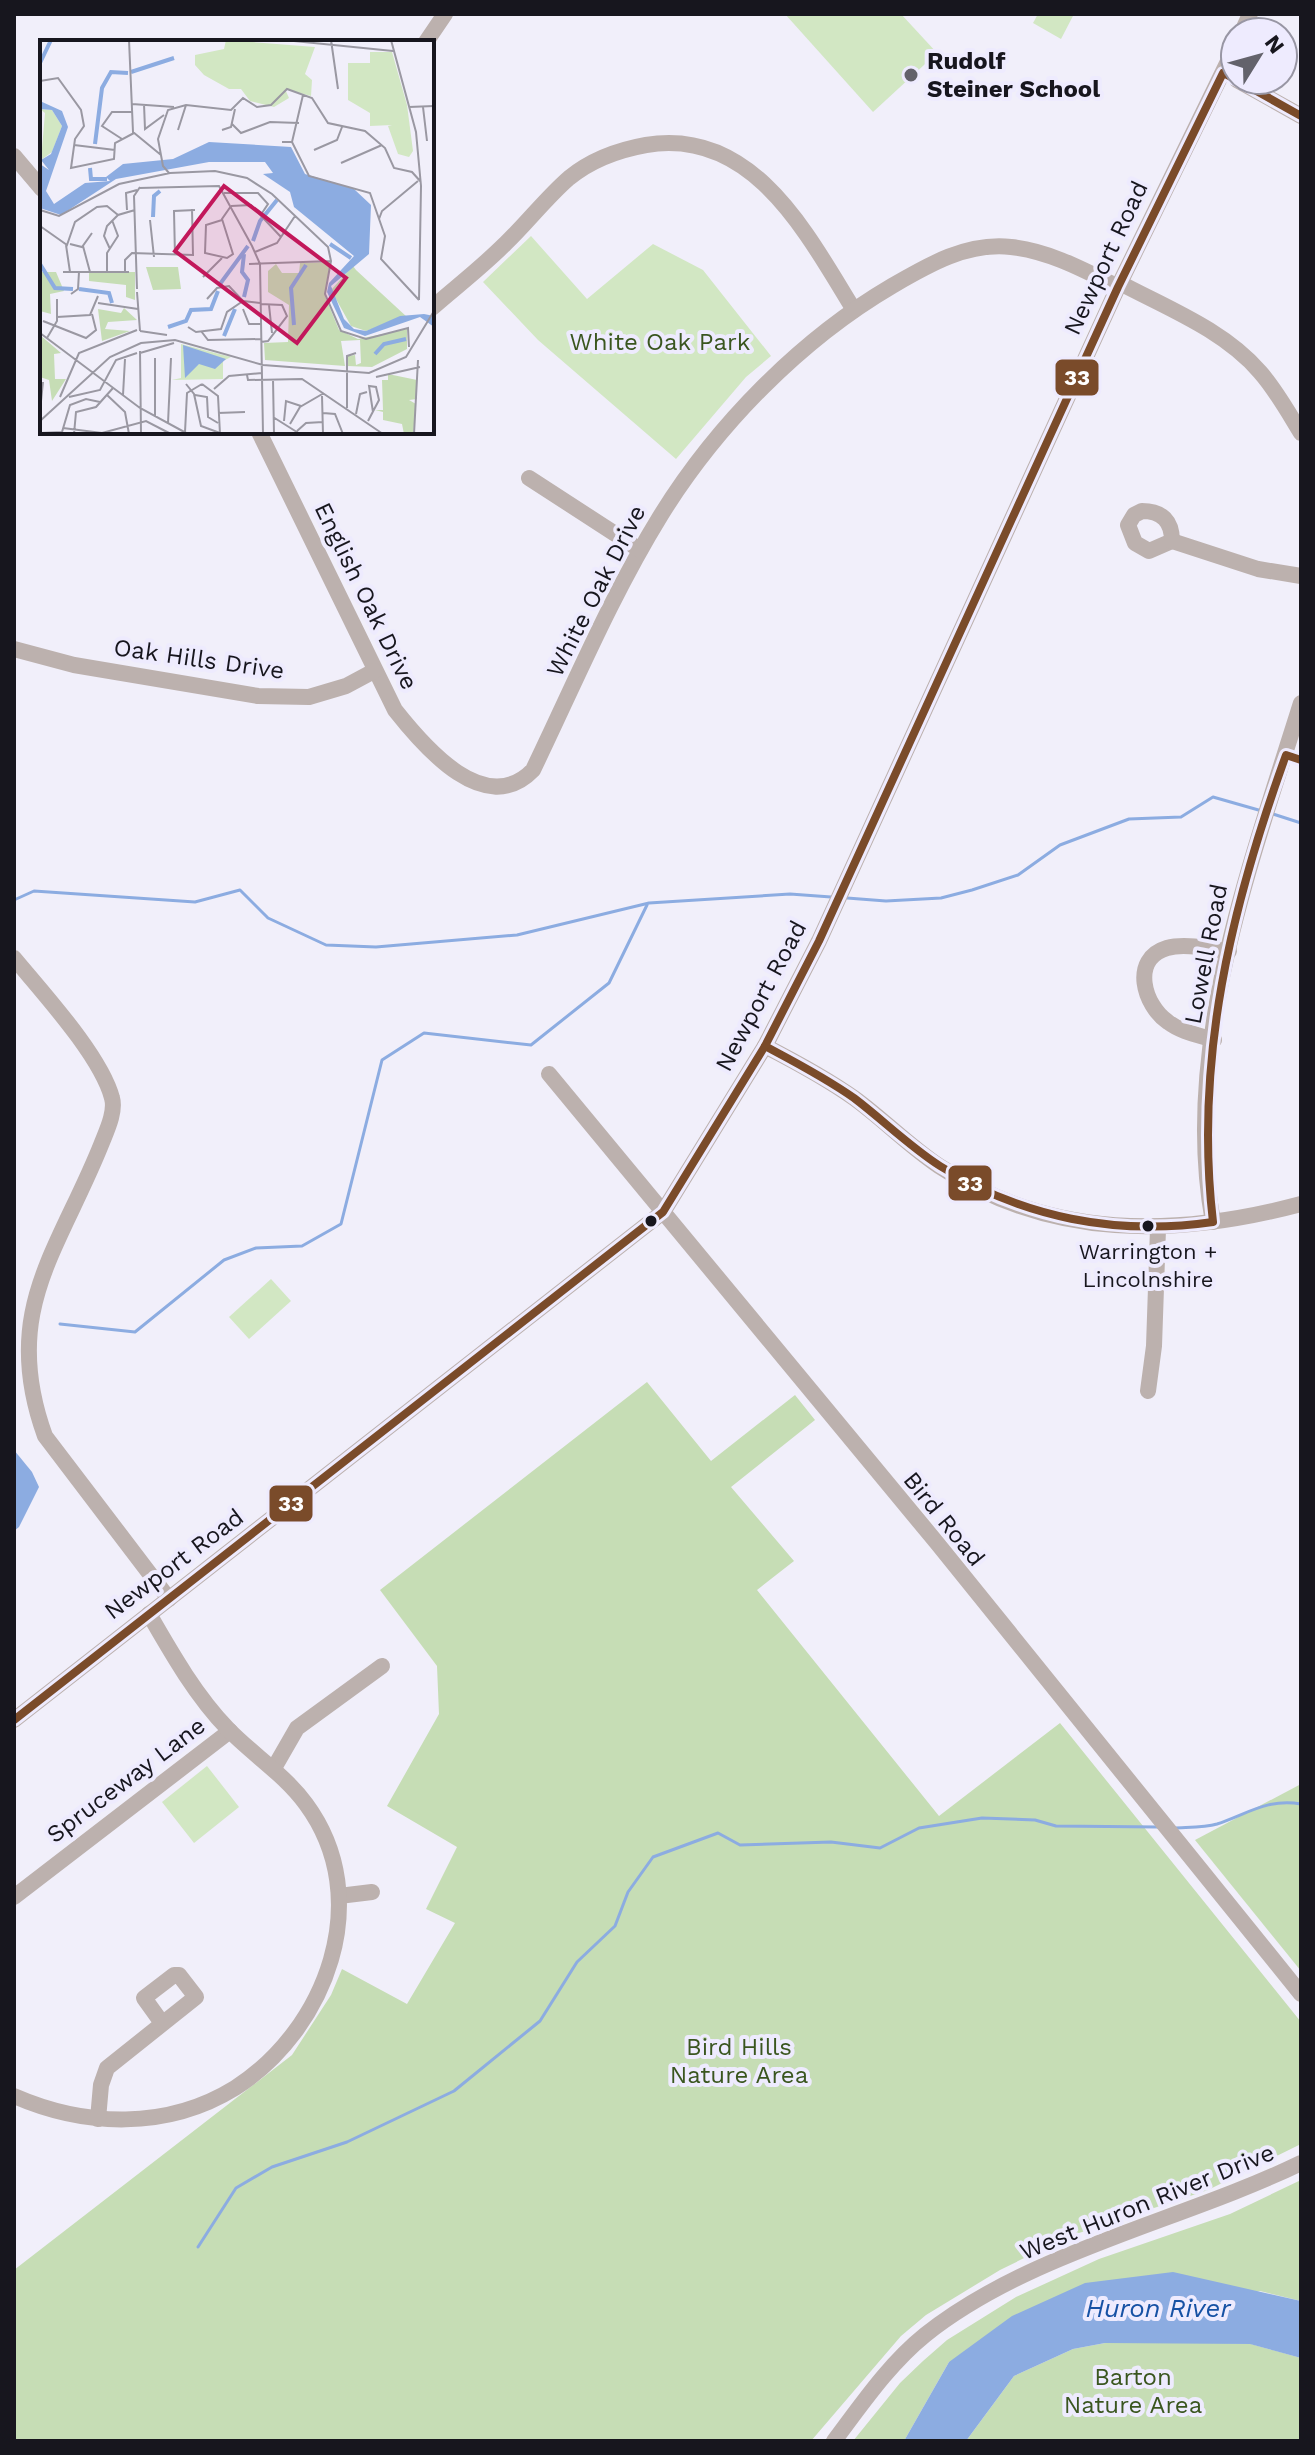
<svg xmlns="http://www.w3.org/2000/svg" width="1315" height="2455" font-family="'Work Sans',sans-serif">
<rect width="100%" height="100%" fill="#f1effa"/>
<!-- green -->
<g fill="#d2e7c3">
<polygon points="785,14 901,14 937,53 873,112"/>
<polygon points="1038,14 1074,14 1061,39 1033,23"/>
<polygon points="531,236 587,299 653,244 703,270 771,356 746,377 676,459 538,340 483,282"/>
<polygon points="271,1279 291,1301 249,1339 229,1317"/>
<polygon points="207,1766 239,1807 194,1843 162,1802"/>
</g>
<!-- forest -->
<g fill="#c6ddb5">
<polygon points="647,1382 711,1461 795,1395 815,1420 731,1487 794,1561 757,1590 939,1816 1060,1723 1301,2022 1301,2144 1208,2190 1067,2237 1000,2270 926,2315 901,2336 811,2441 14,2441 14,2270 292,2055 331,1995 342,1969 407,2004 455,1923 426,1909 457,1847 387,1806 439,1714 437,1666 380,1590"/>
<polygon points="1301,1784 1301,1971 1195,1840"/>
<polygon points="1301,2180 1301,2301 1260,2291 949,2362 904,2441 853,2441 900,2383 923,2361 947,2340 1016,2297 1099,2259 1230,2214"/>
<polygon points="1173,2341 1251,2344 1301,2358 1301,2441 966,2441 1014,2376 1073,2349 1105,2343"/>
</g>
<!-- water -->
<g fill="#8cace1">
<polygon points="14,1450 32,1472 39,1487 19,1527 14,1531"/>
<polygon points="1173,2272 1301,2301 1301,2358 1250,2344 1105,2343 1073,2349 1014,2376 966,2441 904,2441 949,2362 1012,2316 1085,2283"/>
</g>
<g fill="none" stroke-linecap="round" stroke-linejoin="round">
<!-- stream -->
<g stroke="#8cace1" stroke-width="3">
<polyline points="1273,814 1301,823"/>
<polyline points="847,898 886,901 941,898 972,890 1018,875 1060,845 1129,819 1181,817 1213,797 1262,811"/>
<polyline points="14,900 34,891 195,902 240,890 268,918 326,945 376,947 517,935 649,903 790,894 831,897"/>
<polyline points="60,1324 135,1332 224,1260 256,1248 302,1246 341,1224 382,1060 424,1033 531,1045 609,983 647,905"/>
<path d="M1173,1828C1187,1827 1204,1828 1217,1824C1247,1814 1268,1798 1301,1804"/>
<polyline points="198,2247 236,2188 272,2167 347,2142 454,2091 540,2021 577,1962 615,1926 628,1892 653,1857 718,1833 740,1845 831,1842 880,1848 919,1828 982,1818 1035,1820 1056,1826 1158,1827"/>
</g>
<!-- minor -->
<g stroke="#bcb1ae" stroke-width="16">
<polyline points="1242,32 1250,14"/>
<polyline points="426,42 445,14"/>
<polyline points="1237,80 1301,116"/>
<polyline points="14,156 42,189"/>
<path d="M1120,283C1167,308 1224,330 1260,372C1276,390 1288,412 1301,433"/>
<path d="M432,308C456,287 482,267 505,244C527,223 546,198 569,178C591,160 618,150 646,145C753,127 807,234 854,310"/>
<path d="M259,432L395,710C425,748 486,819 533,770C574,685 611,596 661,515C717,425 800,340 892,286C928,265 967,242 1011,247C1049,251 1084,270 1118,287"/>
<polyline points="529,478 640,550"/>
<path d="M1142,511C1162,511 1172,521 1172,541L1149,551L1135,543L1128,525L1134,515Z"/>
<polyline points="1172,541 1258,569 1301,576"/>
<polyline points="14,649 74,665 258,696 309,697 346,686 374,671"/>
<path d="M14,958C43,993 101,1056 112,1098C116,1112 106,1132 101,1145C58,1252 0,1312 45,1436L169,1599"/>
<path d="M1214,1040C1198,1035 1181,1032 1168,1022C1144,1006 1130,959 1167,948C1185,943 1210,949 1229,951"/>
<path d="M765,1046C796,1062 826,1078 854,1098C883,1119 909,1146 939,1166C1050,1240 1177,1237 1301,1204"/>
<polyline points="549,1074 937,1543 1301,1994"/>
<path d="M1213,1222C1181,1049 1250,866 1301,703"/>
<polyline points="1148,1391 1154,1346 1158,1229"/>
<polyline points="14,1720 663,1212 765,1046 819,941 1118,287 1235,47"/>
<polyline points="274,1768 297,1728 382,1666"/>
<polyline points="339,1896 372,1892"/>
<polyline points="14,1897 230,1731"/>
<path d="M14,2096C85,2127 167,2130 235,2088C326,2030 376,1899 306,1804C284,1774 253,1755 228,1729C196,1696 172,1654 149,1614"/>
<polyline points="98,2119 101,2085 107,2068 196,1997 179,1975 174,1975 144,1998 162,2023"/>
<path d="M834,2441C862,2404 889,2364 925,2335C1029,2252 1181,2221 1301,2163"/>
</g>
<!-- bus-1 casing -->
<g stroke="#eeebfe" stroke-width="14">
<g id="bus-1">
<polyline points="1237,80 1301,116"/>
<path d="M765,1046C795,1062 826,1078 854,1098C883,1120 909,1146 940,1166C1022,1218 1117,1236 1213,1222C1194,1060 1231,907 1286,755L1301,760"/>
<polyline points="14,1720 663,1212 765,1046 819,941 1118,287 1223,73 1235,79"/>
</g>
</g>
<!-- bus-1 -->
<use href="#bus-1" stroke="#7a4b2a" stroke-width="8"/>
</g>
<!-- markers -->
<circle fill="#63626b" stroke="#eeebfe" stroke-width="3" cx="911" cy="75" r="8"/>
<g fill="#17161e" stroke="#eeebfe" stroke-width="3">
<circle cx="651" cy="1221" r="7"/>
<circle cx="1148" cy="1226" r="7"/>
</g>
<g text-anchor="middle" stroke-width="8" stroke-linejoin="round" paint-order="stroke">
<!-- bus labels -->
<g font-size="22" fill="#17161e" stroke="#eeebfe">
<text x="1148" y="1259">Warrington +<tspan x="1148" dy="28">Lincolnshire</tspan></text>
</g>
<!-- poi labels -->
<g font-size="24" font-weight="bold" fill="#17161e" stroke="#eeebfe" text-anchor="start">
<text x="927" y="69">Rudolf<tspan x="927" dy="28">Steiner School</tspan></text>
</g>
<!-- street labels -->
<g font-size="24" fill="#17161e" stroke="#eeebfe">
<text transform="translate(1106 258) rotate(-65)" y="8">Newport Road</text>
<text transform="translate(596 591) rotate(-63)" y="8">White Oak Drive</text>
<text transform="translate(366 596) rotate(64)" y="8">English Oak Drive</text>
<text transform="translate(199 659) rotate(8)" y="8">Oak Hills Drive</text>
<text transform="translate(1206 954) rotate(-79)" y="8">Lowell Road</text>
<text transform="translate(761 996) rotate(-62)" y="8">Newport Road</text>
<text transform="translate(944 1519) rotate(51)" y="8">Bird Road</text>
<text transform="translate(174 1564) rotate(-37)" y="8">Newport Road</text>
<text transform="translate(126 1780) rotate(-37)" y="8">Spruceway Lane</text>
<text transform="translate(1147 2202) rotate(-22)" y="8">West Huron River Drive</text>
</g>
<!-- park labels -->
<g font-size="24" fill="#3a561f" stroke="#eeebfe">
<text x="660" y="350">White Oak Park</text>
<text x="739" y="2055">Bird Hills<tspan x="739" dy="28">Nature Area</tspan></text>
<text x="1133" y="2385">Barton<tspan x="1133" dy="28">Nature Area</tspan></text>
</g>
<!-- water labels -->
<g font-size="26" font-style="italic" fill="#1651a4" stroke="#eeebfe">
<text x="1158" y="2317">Huron River</text>
</g>
</g>
<!-- overview -->
<g transform="translate(40 40)">
<rect width="394" height="394" fill="#f1effa"/>
<path d="M186,0L275,7L265,34L272,40L271,56L245,49L249,58L234,67L210,61L201,49H189L164,35L155,25V15L184,9ZM330,12H352L367,65L373,111L369,117L358,114L348,86L352,85L330,86V73L308,60V23H330ZM0,69L12,70L22,86L12,112L1,120L5,73ZM141,304L191,317L183,321V339L132,340L141,338Z" fill="#d2e7c3"/>
<path d="M290,222L285,256L299,290L318,299L367,289V309L332,327L307,326V316L315,315L316,325L321,323L320,300L301,301L305,326L225,320L224,303L248,302L249,265L228,252V231L236,224L242,233H259L260,223ZM313,226L316,230L367,277L326,291L311,286L291,250ZM106,227H138L141,249L113,250ZM0,232H16L24,251L10,254L11,274L0,271ZM49,232H95V260L86,257V245L49,241ZM84,268L97,280L68,282L65,289L90,291L62,301L58,269L81,273ZM0,295L21,313L14,314L15,339H26L12,361L9,340L0,337ZM348,334L377,340V359L369,360L376,364L373,394H364L362,384L343,380V372L335,370H343L342,340H348Z" fill="#c6ddb5"/>
<path d="M0,61L22,71L28,87L6,151L14,164L45,143L70,141L66,137L83,124L133,119L169,102L251,107L265,134L314,149L331,165L329,214L291,246L304,279L314,289L326,291L360,276L384,274L394,276V287L380,277L325,296L304,288L287,252L289,243L314,216L254,167L250,152L223,134L233,133L225,122H169L76,139L21,175L0,168V124L9,130L1,120L11,114L22,86L12,70L0,69ZM143,305L186,319L175,329L159,324L145,338Z" fill="#8cace1"/>
<path fill="none" stroke="#8cace1" stroke-width="4" d="M0,23L11,0M91,32L134,18M55,104L62,48L71,32L88,33M50,128L51,139H67M113,177L114,156L120,151M213,201L220,181L237,160M290,204L311,218M0,224L15,248L33,249M180,244L208,206M39,249L69,253L72,263M204,257L208,240L202,232L204,214M254,285L251,248L266,225M128,287L146,281L151,270L171,269L178,251M184,296L195,269M335,314L344,304L366,299"/>
<path fill="none" stroke="#9a98a2" stroke-width="2" d="M89,0L93,92L121,115M244,0L353,11M291,0L298,49M351,0L376,92L381,146L379,260M0,41L18,38L41,70L44,86L35,99L31,128L74,119L75,103L94,93M92,64L134,67M104,64L105,89L124,75M369,67L394,66M383,67L387,101M192,84L201,93L230,82L259,83M138,90L146,65M182,90L191,87L195,69M82,99L62,86L72,72H92M242,102H252L269,136L330,153L345,196L341,219L379,260M252,102L263,55M34,105L75,110M274,110L297,100L302,87M301,123L342,105M129,133L123,126L118,99L128,70L146,65L191,70L203,58L217,67L231,65L247,49L272,58L288,83L325,91L345,108L354,128L372,132L381,142M99,148L179,146L212,206L220,224L223,394M184,153H218L228,164L220,176M191,166L211,165L241,197M0,170L19,176L79,144L130,133L175,131L207,138L232,154L288,207L291,221L285,254L301,291L326,299L368,288L369,307M87,170L86,153L97,150M339,179L342,171L378,141M110,180L114,217M182,180L166,185L165,213L187,218L193,214L182,179L191,166M0,186L27,205L35,182L57,167L67,166L78,175M30,204L42,207L52,193M26,205L30,232M43,206L50,232M70,209L64,196L67,186L78,175L95,170M215,212L237,203L255,176M135,216L134,171L155,170M209,224L291,221M23,232H89M67,232V213L78,196L72,180M85,232V220L92,213L153,215L152,169M163,237L182,218M97,249L94,156L100,147M97,252L100,291M31,254L38,249L39,232M167,259L177,248L189,246L203,261L220,263M58,263L98,269M220,264L242,265L247,276L228,301L221,302M229,265L232,293M203,269L209,284H221M17,277L50,275L58,256M3,281L46,298L56,290L52,274M148,287L156,292L181,289L187,272L203,261M100,291L127,295M161,291L168,300L221,299M0,293L100,368L148,394M7,298L17,281V259M100,311L101,394M100,313L134,303M115,318V376M207,335L208,340L262,339L343,394M336,337L380,327M233,339L234,394M146,344L154,354L161,386L180,393M162,344L178,356L180,394M174,349L189,336L222,333M67,355L85,372L89,394M83,355L85,319M155,355L167,357L168,377L178,383M282,356L283,394M20,357L39,313L97,290M29,357L60,350L76,320L97,313M307,368V316L316,313M0,371L3,342M178,373L205,372M283,373L295,374L303,394M316,374L320,354L327,352M233,377L260,394M0,381L70,317L101,303L135,300L223,325L329,333L366,317L394,271M244,381L246,361L261,366M328,381L339,360L336,347L329,346L333,372M128,383L131,318M250,384L260,367L284,353M23,388L62,393L106,381L131,394M257,391L266,383L283,382M145,392L147,353L162,344M0,393L22,392L30,365L46,359L60,362M34,394L36,372L56,367L73,348M374,394L378,320"/>
<path fill="#c2185b" fill-opacity="0.15" stroke="#c2185b" stroke-width="4" d="M184,146L306,238L257,303L135,211Z"/>
<rect width="394" height="394" fill="none" stroke="#17161e" stroke-width="4"/>
</g>
<g stroke="#eeebfe" stroke-width="3">
<rect x="1054" y="358" width="46" height="39" rx="8" fill="#7a4b2a"/>
<rect x="947" y="1164" width="46" height="38" rx="8" fill="#7a4b2a"/>
<rect x="268" y="1484" width="46" height="39" rx="8" fill="#7a4b2a"/>
</g>
<g font-size="22" text-anchor="middle" font-weight="bold" fill="#fff">
<text x="1077" y="385">33</text>
<text x="970" y="1191">33</text>
<text x="291" y="1511">33</text>
</g>
<!-- border -->
<rect width="1315" height="2455" fill="none" stroke="#17161e" stroke-width="32"/>
<!-- north arrow -->
<g transform="translate(1259 56) rotate(53)"><circle r="38" fill="#eeebfe" stroke="#9896a4" stroke-width="2"/>
<path d="M0-6L14 30L0 20L-14 30Z" fill="#63626b"/>
<text y="-12" font-size="22" font-weight="bold" text-anchor="middle" fill="#17161e">N</text>
</g>
</svg>
